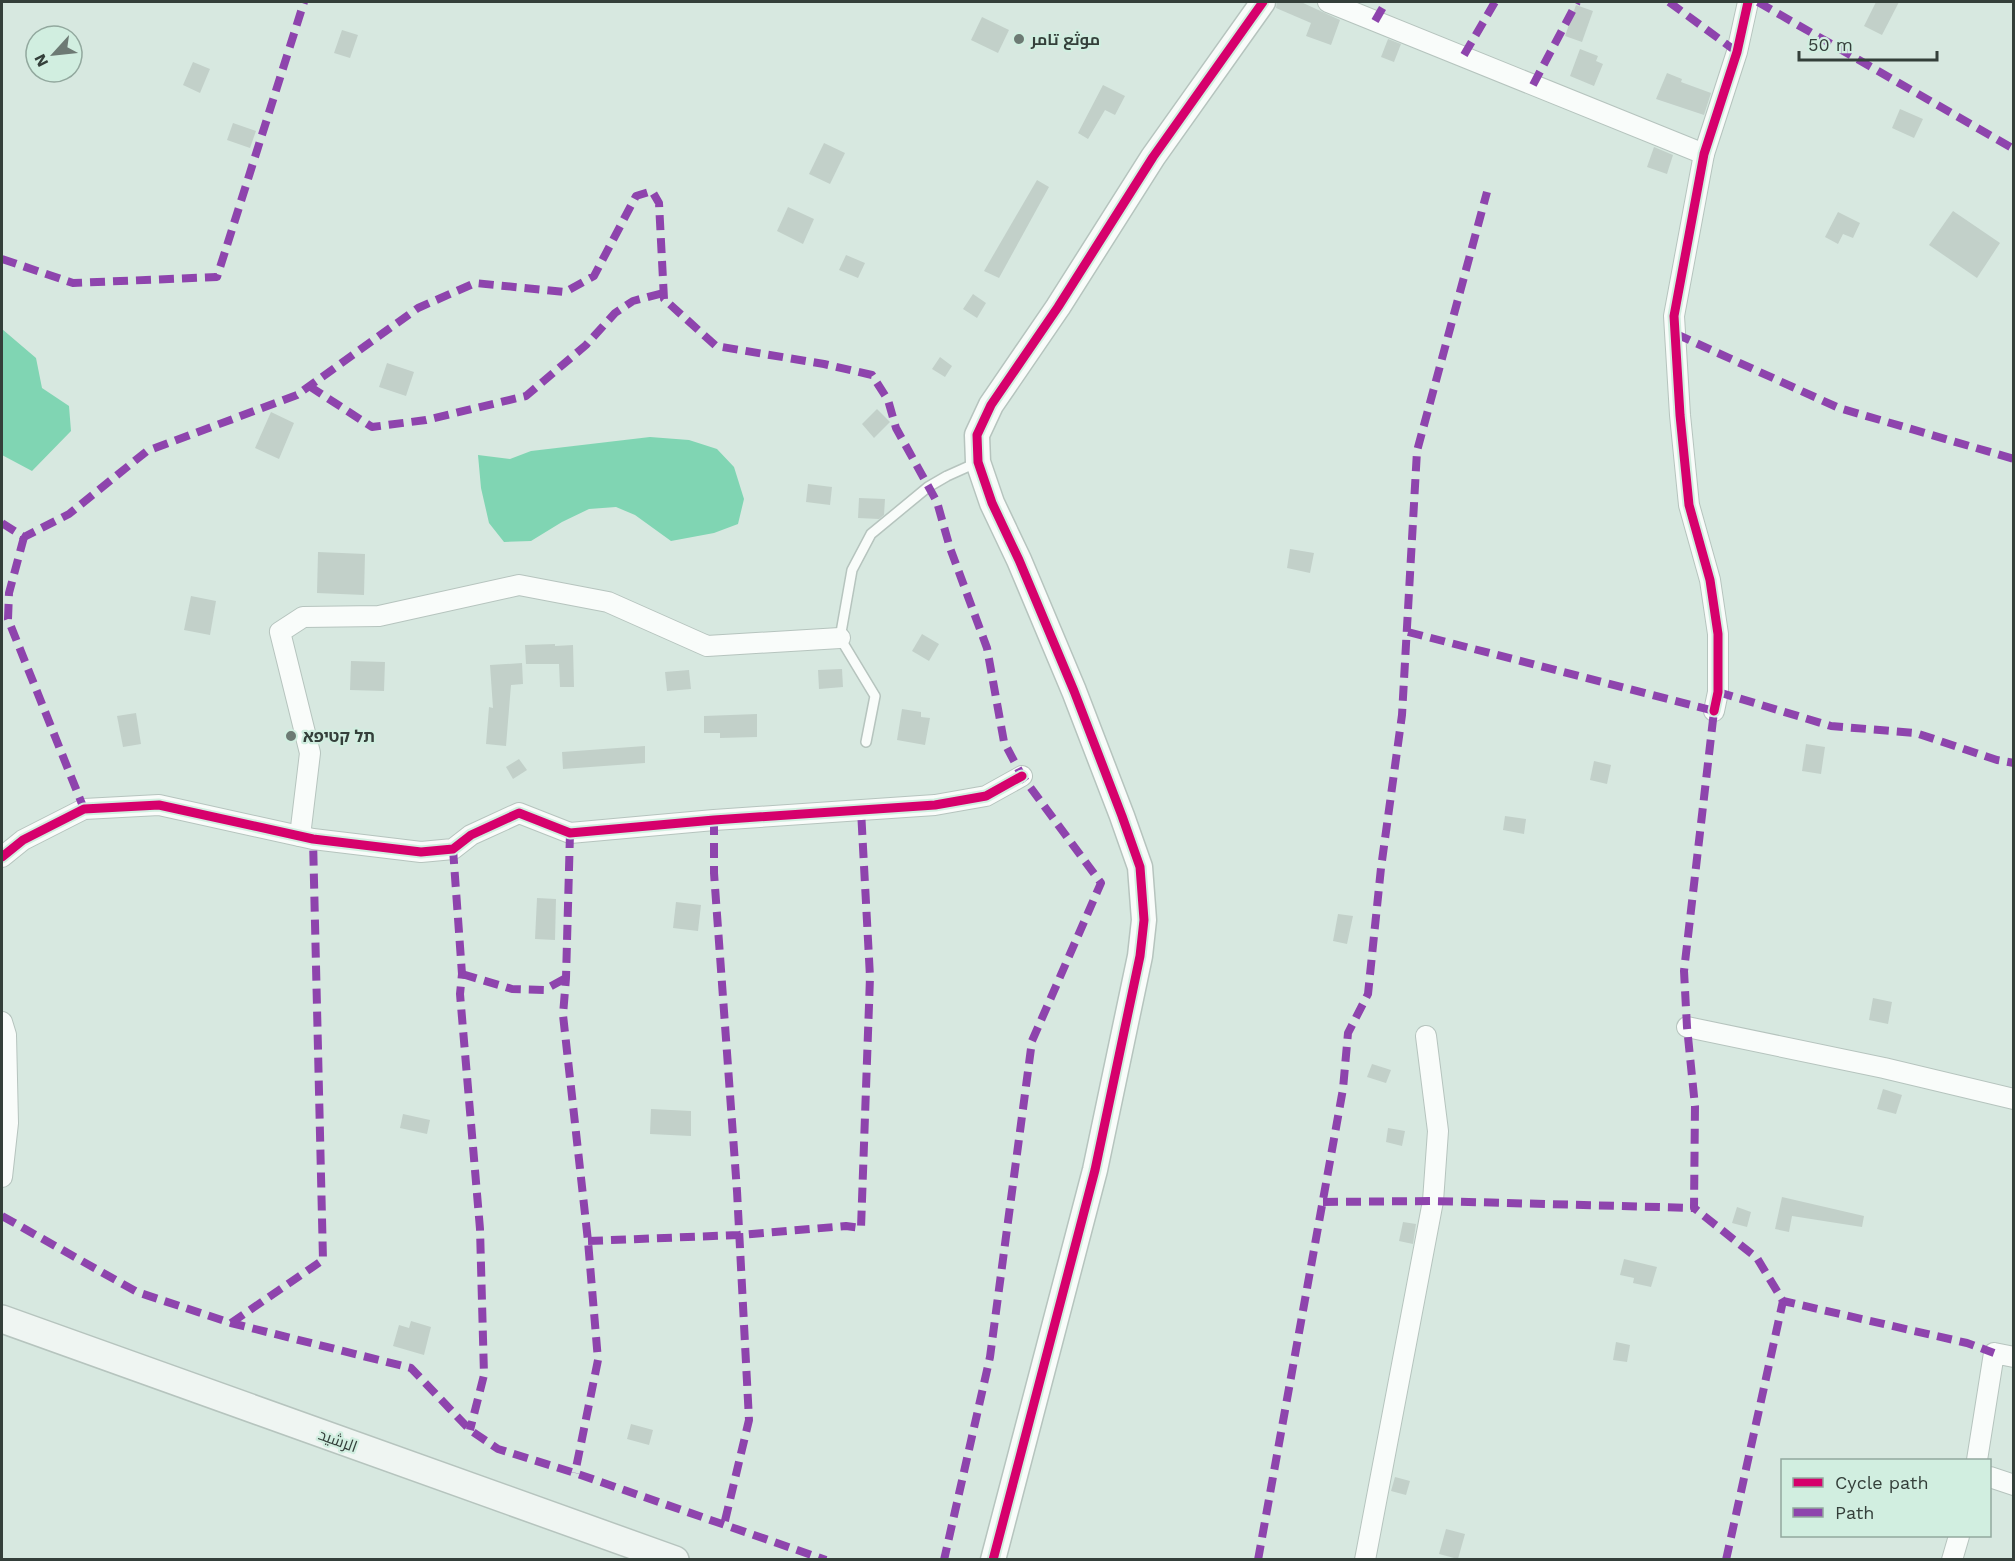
<svg xmlns="http://www.w3.org/2000/svg" width="2015" height="1561" font-family="'Work Sans',Cairo,'Noto Sans Hebrew',sans-serif">
<rect width="100%" height="100%" fill="#d7e8e0"/>
<!-- water -->
<g fill="#80d5b3">
<polygon points="2,329 36,358 42,388 69,406 71,431 32,471 2,455"/>
<polygon points="650,437 689,440 717,449 734,467 744,499 738,524 714,533 671,541 635,515 616,507 589,509 562,522 531,541 504,542 489,523 481,488 478,455 510,459 531,451"/>
</g>
<!-- building -->
<g fill="#c2d0c9">
<polygon points="1277,2 1301,2 1340,20 1331,45 1306,36 1311,23 1276,8"/>
<polygon points="1876,2 1899,2 1882,35 1864,26"/>
<polygon points="1576,5 1593,11 1582,42 1565,36"/>
<polygon points="982,17 1009,30 998,53 971,40"/>
<polygon points="342,30 358,35 350,58 334,53"/>
<polygon points="1388,39 1401,44 1394,62 1381,57"/>
<polygon points="1580,49 1598,56 1596,61 1603,64 1594,86 1570,76"/>
<polygon points="193,62 210,69 200,93 183,85"/>
<polygon points="1667,73 1682,79 1681,82 1711,93 1704,115 1656,99"/>
<polygon points="1103,85 1125,96 1115,115 1105,110 1088,139 1078,133"/>
<polygon points="1900,109 1923,119 1914,138 1892,128"/>
<polygon points="233,123 256,131 250,148 227,140"/>
<polygon points="824,143 845,153 830,184 809,174"/>
<polygon points="1654,147 1673,155 1667,174 1647,167"/>
<polygon points="1037,180 1049,187 999,278 984,271"/>
<polygon points="788,207 814,219 803,244 777,231"/>
<polygon points="1953,211 2000,243 1977,278 1929,245"/>
<polygon points="1838,212 1860,223 1853,238 1843,234 1838,244 1825,237"/>
<polygon points="846,255 865,263 858,278 839,270"/>
<polygon points="973,294 986,303 977,318 963,309"/>
<polygon points="940,357 952,366 945,377 932,369"/>
<polygon points="387,363 414,372 406,396 379,387"/>
<polygon points="877,409 890,422 874,438 862,424"/>
<polygon points="271,412 294,423 279,459 255,448"/>
<polygon points="808,484 832,487 830,505 806,502"/>
<polygon points="859,498 885,499 884,515 879,519 858,518"/>
<polygon points="1290,549 1314,553 1310,573 1287,568"/>
<polygon points="318,552 365,554 364,595 317,593"/>
<polygon points="191,596 216,601 210,635 184,630"/>
<polygon points="922,634 939,644 929,661 912,651"/>
<polygon points="555,644 555,646 573,645 574,687 560,687 559,664 526,664 525,645"/>
<polygon points="351,661 385,662 384,691 350,690"/>
<polygon points="522,663 523,684 511,685 506,746 486,744 489,707 493,708 490,665"/>
<polygon points="842,669 843,687 819,689 818,670"/>
<polygon points="689,670 691,689 667,691 665,672"/>
<polygon points="902,709 921,712 921,717 930,718 925,745 897,740"/>
<polygon points="136,713 141,744 123,747 117,716"/>
<polygon points="757,714 757,737 720,738 720,733 704,733 704,716"/>
<polygon points="1806,744 1825,747 1821,774 1802,771"/>
<polygon points="645,746 645,763 563,769 562,752"/>
<polygon points="519,759 527,770 513,779 506,767"/>
<polygon points="1594,761 1611,765 1607,784 1590,780"/>
<polygon points="1505,816 1526,819 1524,834 1503,830"/>
<polygon points="537,898 556,899 555,940 535,939"/>
<polygon points="676,902 701,905 698,931 673,928"/>
<polygon points="1338,914 1353,916 1347,944 1333,941"/>
<polygon points="1873,998 1892,1002 1888,1024 1869,1020"/>
<polygon points="1372,1064 1391,1070 1386,1083 1367,1077"/>
<polygon points="1883,1089 1902,1095 1896,1114 1877,1109"/>
<polygon points="651,1109 691,1111 691,1136 650,1134"/>
<polygon points="403,1114 430,1120 427,1134 400,1128"/>
<polygon points="1388,1128 1405,1131 1402,1146 1386,1142"/>
<polygon points="1782,1197 1864,1216 1862,1227 1792,1216 1789,1232 1775,1229"/>
<polygon points="1737,1207 1751,1212 1747,1227 1732,1223"/>
<polygon points="1403,1222 1416,1224 1413,1244 1399,1241"/>
<polygon points="1624,1259 1657,1267 1651,1287 1633,1283 1634,1278 1620,1275"/>
<polygon points="411,1321 431,1327 424,1355 393,1346 399,1325 409,1328"/>
<polygon points="1616,1342 1630,1345 1627,1362 1613,1360"/>
<polygon points="631,1424 653,1430 649,1445 627,1439"/>
<polygon points="1395,1477 1410,1481 1406,1495 1391,1491"/>
<polygon points="1446,1529 1465,1534 1458,1559 1439,1554"/>
</g>
<g fill="none" stroke-linecap="round" stroke-linejoin="round">
<!-- service casing -->
<g stroke="#b6c4be" stroke-width="12">
<polyline id="service" points="866,742 875,696 840,638 852,570 871,534 928,487 947,476 976,463"/>
</g>
<!-- minor casing -->
<g stroke="#b6c4be" stroke-width="22">
<g id="minor">
<polyline points="1328,2 1704,154"/>
<polyline points="1714,711 1718,692 1718,634 1710,580 1689,505 1680,415 1674,316 1704,154 1737,52 1748,2"/>
<polyline points="300,836 310,753 280,632 303,617 379,616 519,585 608,602 707,646 840,638"/>
<polyline points="2,857 23,840 84,809 159,805 313,839 421,852 453,849 471,835 519,813 570,833 714,820 935,805 986,796 1022,776"/>
<polyline points="2,1022 6,1035 8,1123 2,1177"/>
<polyline points="1687,1027 1884,1068 2014,1099"/>
<polyline points="1977,1460 1994,1353 2014,1357"/>
<polyline points="1990,1477 2014,1485"/>
<polyline points="1365,1560 1433,1201 1438,1131 1426,1036"/>
<polyline points="1952,1560 1959,1536"/>
</g>
</g>
<!-- tertiary casing -->
<g stroke="#b6c4be" stroke-width="27">
<polyline id="tertiary" points="993,1560 1095,1170 1140,956 1144,920 1140,867 1122,816 1074,691 1019,560 992,503 978,462 977,435 991,405 1058,307 1153,157 1263,2"/>
</g>
<!-- secondary casing -->
<g stroke="#b6c4be" stroke-width="30">
<polyline id="secondary" points="2,1319 675,1560"/>
</g>
<!-- service -->
<use href="#service" stroke="#f9fcfa" stroke-width="9"/>
<!-- minor -->
<use href="#minor" stroke="#f9fcfa" stroke-width="20"/>
<!-- tertiary -->
<use href="#tertiary" stroke="#f9fcfa" stroke-width="24"/>
<!-- secondary -->
<use href="#secondary" stroke="#eff5f2" stroke-width="27"/>
<!-- quiet -->
<g stroke="#8e44ad" stroke-width="8" stroke-dasharray="15 8" stroke-linecap="butt">
<polyline points="1669,2 1737,52"/>
<polyline points="1758,2 2014,149"/>
<polyline points="1375,21 1386,2"/>
<polyline points="1464,55 1495,2"/>
<polyline points="1533,85 1577,2"/>
<polyline points="2,259 73,283 217,277 304,2"/>
<polyline points="1676,334 1839,408 2014,459"/>
<polyline points="309,386 372,427 426,420 526,396 586,345 615,313 633,301 663,293"/>
<polyline points="2,523 24,537 69,514 147,451 297,395 418,308 475,283 565,292 594,276 636,196 652,191 659,203 664,299 716,346 824,364 872,375 888,400 896,428 937,502 950,548 987,648 1004,742 1022,776 1101,883 1032,1041 990,1357 944,1560"/>
<polyline points="24,537 9,593 8,619 84,809"/>
<polyline points="1408,632 1714,711 1684,971 1687,1027 1695,1106 1694,1208 1757,1258 1783,1301 1967,1343 1994,1353"/>
<polyline points="1718,692 1831,726 1916,733 1997,760 2014,763"/>
<polyline points="714,820 714,873 737,1191 749,1420 724,1525"/>
<polyline points="570,833 566,978 563,1015 588,1241 598,1360 575,1473"/>
<polyline points="453,849 462,974 460,994 480,1229 484,1375 470,1430"/>
<polyline points="462,974 512,989 544,990 566,978"/>
<polyline points="1323,1202 1433,1201 1694,1208"/>
<polyline points="2,1216 137,1292 231,1323 411,1368 470,1430 498,1449 575,1473 826,1560"/>
<polyline points="588,1241 739,1235 846,1226 861,1228 870,977 861,810"/>
<polyline points="231,1323 323,1260 313,839"/>
<polyline points="1258,1560 1343,1089 1348,1033 1368,994 1381,868 1402,715 1417,451 1487,192"/>
<polyline points="1726,1560 1783,1301"/>
</g>
<!-- cycleway casing -->
<g stroke="#d1eee0" stroke-width="13">
<g id="cycleway">
<polyline points="1714,711 1718,692 1718,634 1710,580 1689,505 1680,415 1674,316 1704,154 1737,52 1748,2"/>
<polyline points="2,857 23,840 84,809 159,805 313,839 421,852 453,849 471,835 519,813 570,833 714,820 935,805 986,796 1022,776"/>
<polyline points="993,1560 1095,1170 1140,956 1144,920 1140,867 1122,816 1074,691 1019,560 992,503 978,462 977,435 991,405 1058,307 1153,157 1263,2"/>
</g>
</g>
<!-- cycleway -->
<use href="#cycleway" stroke="#d6006c" stroke-width="9"/>
</g>
<!-- markers -->
<g fill="#6d7a74" stroke="#d1eee0" stroke-width="2">
<circle cx="1019" cy="39" r="6"/>
<circle cx="291" cy="736" r="6"/>
</g>
<g text-anchor="middle" stroke-width="4.5" stroke-linejoin="round" paint-order="stroke">
<!-- poi labels -->
<g font-size="16" font-weight="bold" fill="#343f3a" stroke="#d1eee0" text-anchor="start">
<text x="1031" y="45">موثع تامر</text>
<text x="303" y="742">תל קטיפא</text>
</g>
<!-- street labels -->
<g font-size="16" fill="#343f3a" stroke="#d1eee0">
<text transform="translate(338 1440) rotate(20)" y="6">الرشيد</text>
</g>
</g>
<!-- border -->
<rect width="2015" height="1561" fill="none" stroke="#343f3a" stroke-width="6"/>
<!-- legend -->
<rect x="1781" y="1459" width="210" height="78" fill="#d1eee0" stroke="#92a89e" stroke-width="1.5"/>
<rect x="1793" y="1478" width="30" height="9" fill="#d6006c" stroke="#92a89e" stroke-width="1.5"/>
<text x="1835" y="1489" font-size="18" fill="#343f3a">Cycle path</text>
<rect x="1793" y="1508" width="30" height="9" fill="#8e44ad" stroke="#92a89e" stroke-width="1.5"/>
<text x="1835" y="1519" font-size="18" fill="#343f3a">Path</text>
<!-- north arrow -->
<g transform="translate(54 54) rotate(243)"><circle r="28" fill="#d1eee0" stroke="#92a89e" stroke-width="1.5"/>
<path d="M0-4.5L10 22L0 15L-10 22Z" fill="#6d7a74"/>
<text y="-9" font-size="16" font-weight="bold" text-anchor="middle" fill="#343f3a">N</text>
</g>
<!-- scale -->
<path d="M1799 51v9h138v-9" fill="none" stroke="#343f3a" stroke-width="3"/>
<text x="1808" y="51" font-size="18" fill="#343f3a" stroke="#d1eee0" stroke-width="4.5" paint-order="stroke">50 m</text>
</svg>
